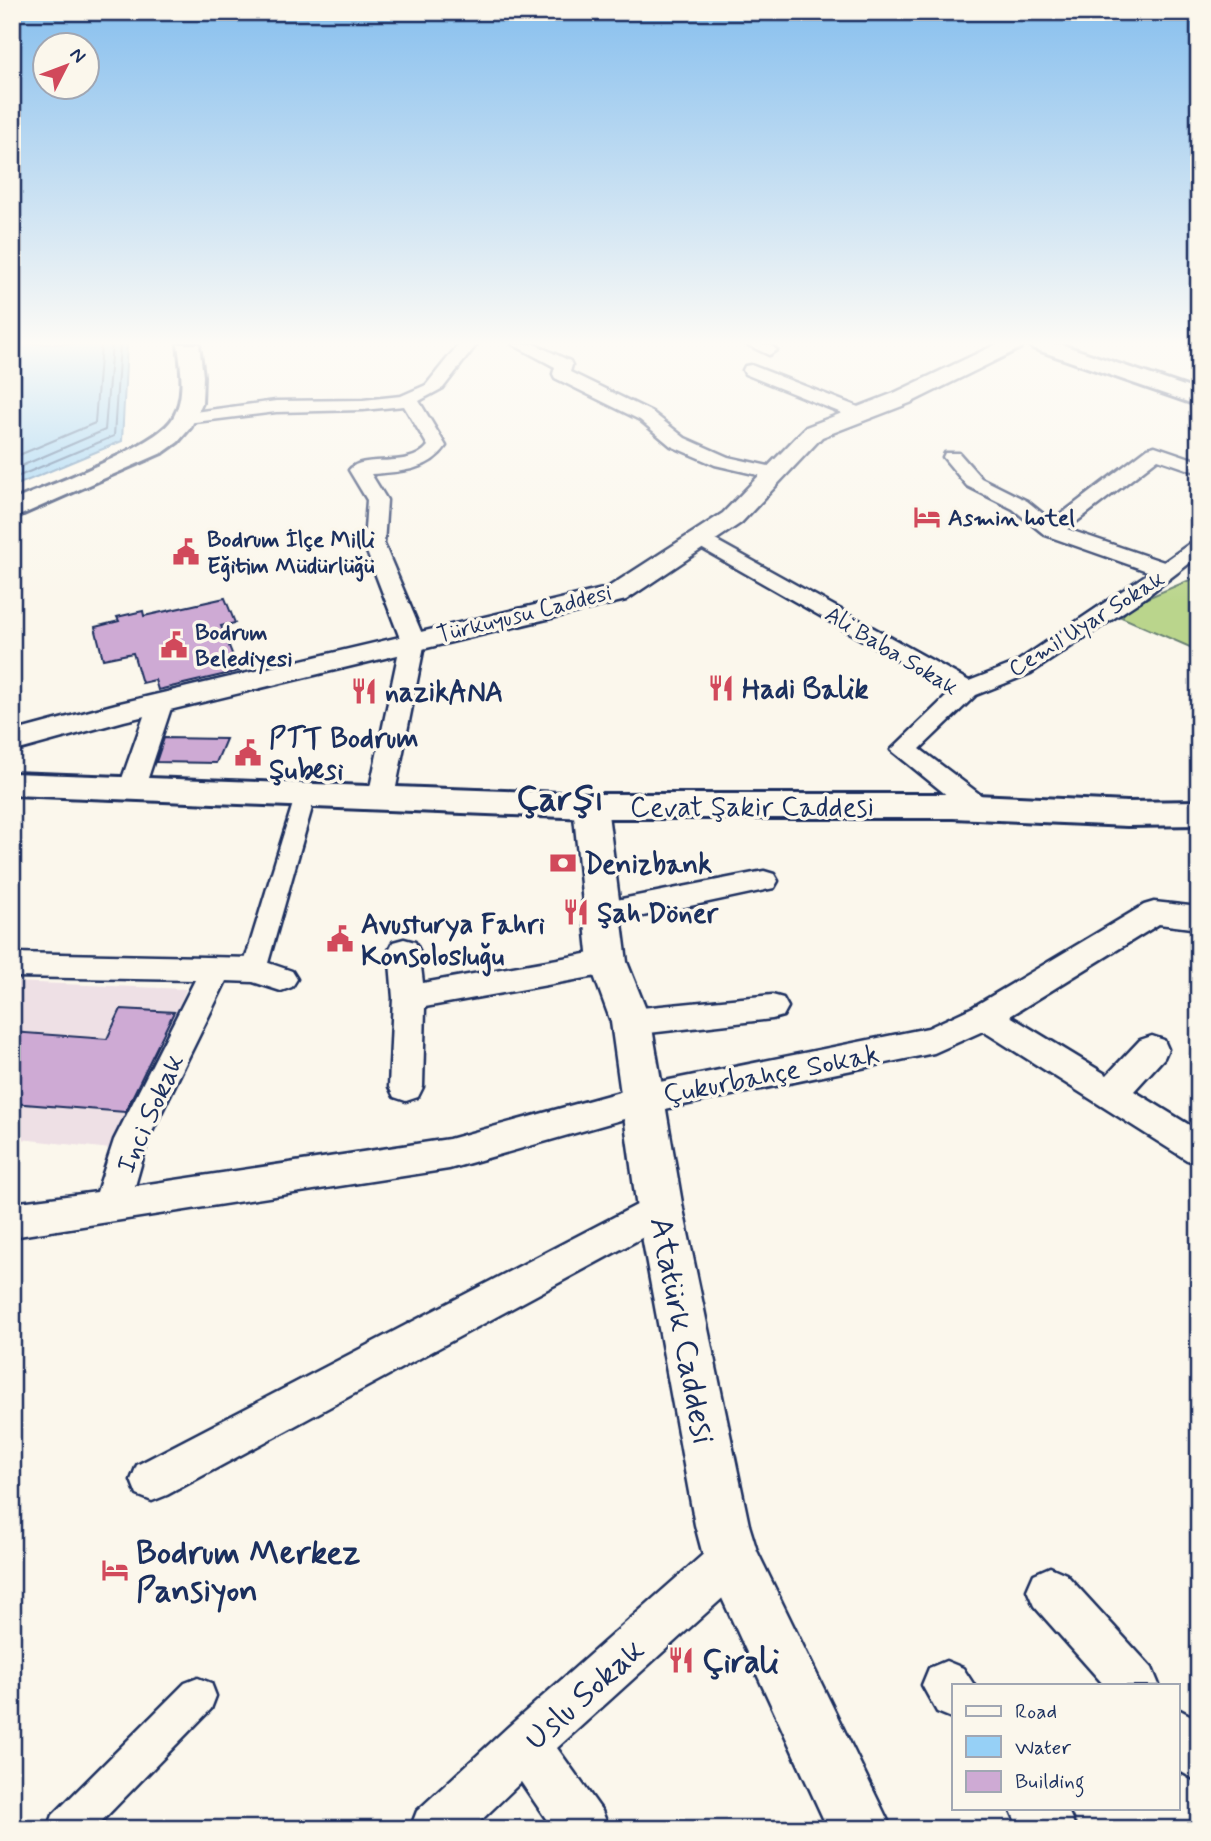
<svg xmlns="http://www.w3.org/2000/svg" width="1211" height="1841" font-family="Mynerve,sans-serif">
<rect width="100%" height="100%" fill="#fbf7ec"/>
<filter id="ink" filterUnits="userSpaceOnUse"><feTurbulence type="fractalNoise" baseFrequency=".0143" numOctaves="2"/><feDisplacementMap in="SourceGraphic" scale="14" xChannelSelector="R" yChannelSelector="G"/><feConvolveMatrix kernelMatrix="1 2 1 2 8 2 1 2 1" color-interpolation-filters="sRGB"/></filter>
<g filter="url(#ink)">
<!-- built -->
<polygon fill="#eee0e5" points="12,982 186,989 120,1150 12,1138"/>
<!-- green -->
<polygon fill="#bad58c" stroke="#6a8275" stroke-width="2" points="1199,576 1199,651 1121,617 1133,604"/>
<!-- water -->
<polygon fill="#96d0f6" stroke="#6590b9" stroke-width="2" points="12,344 127,344 122,441 12,487"/>
<g fill="none" stroke-linecap="round" stroke-linejoin="round">
<!-- shore -->
<g stroke="#4c6f9b" stroke-width="2">
<polyline points="12,458 95,423 101,344"/>
<polyline points="12,470 105,430 112,344"/>
<polyline points="12,479 114,436 120,344"/>
</g>
</g>
<!-- building -->
<g fill="#ceaad4" stroke="#1b2f5e" stroke-width="2">
<polygon points="225,598 235,623 221,626 239,671 158,690 155,680 142,683 133,653 103,659 95,627 119,621 117,617 143,611 144,616"/>
<polygon points="164,738 226,739 216,763 156,762"/>
<polygon points="121,1009 174,1012 125,1112 12,1103 12,1032 107,1039"/>
</g>
<g fill="none" stroke-linecap="round" stroke-linejoin="round">
<!-- pedestrian casing -->
<g stroke="#1b2f5e" stroke-width="5">
<g id="pedestrian">
<polygon points="305,790 312,792 315,797 266,970 262,976 254,979 246,976 242,970 295,797 298,792"/>
<polygon points="198,1678 211,1683 216,1696 211,1709 94,1829 48,1829 53,1815 185,1683"/>
</g>
</g>
<!-- minor casing -->
<g stroke="#1b2f5e" stroke-width="5">
<g id="minor">
<path d="M459,344H477L443,388L419,401L446,446C429,471 400,472 371,474L387,500L384,544L425,641L394,797L390,803L381,806L372,803L368,797L401,641L364,544L367,500L349,470C364,452 407,471 428,446L404,406L363,410L276,412L187,423L178,418L187,413L276,401L363,400L401,396L426,385Z"/>
<polygon points="512,344 534,344 570,361 572,365 570,372 652,412 685,438 728,457 782,469 785,473 775,479 715,465 671,446 640,420 555,378 553,374 555,367"/>
<polygon points="746,344 769,344 777,350 769,355"/>
<polygon points="751,365 866,410 869,414 866,418 854,418 745,374 743,370 745,366"/>
<polygon points="1155,446 1199,461 1199,473 1158,459 1067,529 1164,562 1192,542 1199,540 1199,556 1143,599 1031,673 976,695 920,749 990,802 994,808 990,814 980,817 970,814 891,750 952,691 694,544 691,540 694,536 708,536 969,681 1015,663 1150,572 1045,535 1013,509 967,486 943,457 945,453 959,453 981,478 1027,501 1052,521 1148,448"/>
<polygon points="161,695 170,697 173,702 144,790 140,796 131,799 122,796 118,790 149,702 152,697"/>
<polygon points="764,871 774,874 778,881 774,888 601,925 591,922 586,914 591,906 601,903"/>
<polygon points="1154,902 1199,907 1199,929 1159,924 1010,1016 1107,1075 1140,1040 1152,1036 1164,1040 1168,1049 1164,1058 1134,1091 1199,1131 1199,1164 1187,1160 983,1031 934,1053 645,1113 449,1169 12,1237 12,1203 97,1192 114,1140 195,980 12,977 12,953 254,958 292,971 297,979 292,987 281,991 253,982 226,981 148,1140 135,1186 449,1139 645,1085 928,1028 973,1007 1144,905"/>
<polygon points="404,939 415,942 419,950 423,983 608,950 619,954 623,962 619,970 608,974 425,1007 423,1087 418,1097 406,1101 394,1097 389,1087 393,998 389,950 393,942"/>
<polygon points="772,995 783,998 788,1007 783,1016 772,1019 631,1035 620,1031 615,1022 620,1013 631,1009"/>
<polygon points="660,1193 673,1197 678,1209 673,1221 167,1495 152,1501 137,1495 131,1480 137,1465"/>
<polygon points="732,1537 748,1543 754,1559 748,1575 557,1748 602,1811 609,1829 553,1829 521,1782 472,1829 410,1829 417,1811 508,1727 716,1543"/>
<polygon points="1050,1567 1066,1574 1152,1668 1159,1685 1104,1685 1034,1606 1027,1590 1034,1574"/>
<polygon points="946,1661 963,1668 974,1685 954,1685 954,1719 937,1712 922,1685 929,1668"/>
<polygon points="1178,1709 1199,1720 1199,1782 1178,1770"/>
<polygon points="1010,1808 1067,1808 1076,1829 1019,1829"/>
</g>
</g>
<!-- tertiary casing -->
<g stroke="#1b2f5e" stroke-width="5">
<g id="tertiary">
<polygon points="997,344 1024,344 1021,348 910,403 822,437 741,523 626,600 124,721 12,752 12,732 116,704 607,588 723,513 806,427 894,393"/>
<polygon points="590,795 602,798 607,806 627,962 651,1022 683,1209 749,1525 757,1551 892,1829 828,1829 704,1559 695,1525 637,1209 611,1022 589,962 573,806 578,798"/>
</g>
</g>
<!-- secondary casing -->
<g stroke="#1b2f5e" stroke-width="6">
<g id="secondary">
<path d="M178,344H199L203,376L202,403L191,427L178,442L164,452L12,519V501C47,486 156,447 173,418C186,396 181,368 178,344Z"/>
<polygon points="1029,344 1060,344 1199,391 1199,406 1032,348"/>
<polygon points="12,773 590,794 953,794 1127,802 1199,801 1199,825 1127,826 953,818 590,818 12,795"/>
</g>
</g>
<!-- pedestrian -->
<use href="#pedestrian" fill="#fbf7ec" fill-rule="evenodd"/>
<!-- minor -->
<use href="#minor" fill="#fbf7ec" fill-rule="evenodd"/>
<!-- tertiary -->
<use href="#tertiary" fill="#fbf7ec" fill-rule="evenodd"/>
<!-- secondary -->
<use href="#secondary" fill="#fbf7ec" fill-rule="evenodd"/>
</g>
</g>
<!-- sky -->
<linearGradient id="sky" x2="0" y2="1"><stop stop-color="#87bfee"/><stop offset="0.57" stop-color="#fdfbf6"/><stop offset="1" stop-color="#fdfbf6" stop-opacity="0"/></linearGradient>
<rect width="1211" height="602" fill="url(#sky)"/>
<!-- icons -->
<defs>
<g id="hotel-bare" transform="scale(2.1)"><path d="M-6-4.5h1.5V1H6V5H4.5V3h-9V5H-6ZM-4 0a1.8 1.8 0 1 1 3.6 0ZM.5 0V-2.5h3Q6-2.5 6 0Z" fill="#d1495b" stroke="#fbf7ec" stroke-width="2.5" paint-order="stroke"/></g>
<g id="civic-bare" transform="scale(2.1)"><path d="M-.6-6.5H3V-4.5H.6V-3L4-1V1h2V6H-6V1h2V-1L-.6-3ZM-1.2 2.5V6h2.4V2.5Z" fill="#d1495b" stroke="#fbf7ec" stroke-width="2.5" paint-order="stroke"/></g>
<g id="restaurant-bare" transform="scale(2.1)"><path d="M-5-6h1v4h1v-4h1v4h1v-4h1v5L-1.5 .5V6h-2V.5L-5-1ZM5-6V6H3V1.5H1.5Q1.5-4 5-6Z" fill="#d1495b" stroke="#fbf7ec" stroke-width="2.5" paint-order="stroke"/></g>
<g id="bank-bare" transform="scale(2.1)"><path d="M-6-4H6V4H-6ZM0-2.3a2.3 2.3 0 1 0 0 4.6a2.3 2.3 0 1 0 0-4.6Z" fill="#d1495b" stroke="#fbf7ec" stroke-width="2.5" paint-order="stroke"/></g>
</defs>
<g fill-rule="evenodd">
<use href="#hotel-bare" x="927" y="517"/>
<use href="#civic-bare" x="186" y="552"/>
<use href="#civic-bare" x="174" y="645"/>
<use href="#restaurant-bare" x="721" y="688"/>
<use href="#restaurant-bare" x="364" y="691"/>
<use href="#civic-bare" x="248" y="753"/>
<use href="#bank-bare" x="563" y="863"/>
<use href="#restaurant-bare" x="576" y="912"/>
<use href="#civic-bare" x="340" y="939"/>
<use href="#hotel-bare" x="115" y="1570"/>
<use href="#restaurant-bare" x="681" y="1660"/>
</g>
<g text-anchor="middle" stroke-width="7" stroke-linejoin="round" paint-order="stroke">
<!-- far-poi labels -->
<g font-size="23" font-weight="bold" fill="#1b2f5e" stroke="#fbf7ec" text-anchor="start">
<text x="948" y="525">Asmin hotel</text>
<text x="207" y="547">Bodrum İlçe Milli<tspan x="207" dy="26">Eğitim Müdürlüğü</tspan></text>
<text x="195" y="640">Bodrum<tspan x="195" dy="26">Belediyesi</tspan></text>
</g>
<!-- far-street labels -->
<g font-size="23" fill="#1b2f5e" stroke="#fbf7ec">
<text transform="translate(524 613) rotate(-14)" y="8">Türkuyusu Caddesi</text>
<text transform="translate(1086 623) rotate(-32)" y="8">Cemil Uyar Sokak</text>
<text transform="translate(892 650) rotate(31)" y="8">Ali Baba Sokak</text>
</g>
<!-- poi labels -->
<g font-size="28" font-weight="bold" fill="#1b2f5e" stroke="#fbf7ec" text-anchor="start">
<text x="742" y="698">Hadi Balik</text>
<text x="385" y="701">nazikANA</text>
<text x="269" y="747">PTT Bodrum<tspan x="269" dy="32">Şubesi</tspan></text>
<text x="584" y="873">Denizbank</text>
<text x="597" y="922">Şah Döner</text>
<text x="361" y="933">Avusturya Fahri<tspan x="361" dy="32">Konsolosluğu</tspan></text>
</g>
<!-- street labels -->
<g font-size="28" fill="#1b2f5e" stroke="#fbf7ec">
<text x="752" y="816">Cevat Şakir Caddesi</text>
<text transform="translate(771 1073) rotate(-11)" y="10">Çukurbahçe Sokak</text>
<text transform="translate(149 1113) rotate(-66)" y="10">Inci Sokak</text>
</g>
<!-- near-street labels -->
<g font-size="33" fill="#1b2f5e" stroke="#fbf7ec">
<text transform="translate(684 1330) rotate(79)" y="12">Atatürk Caddesi</text>
<text transform="translate(583 1693) rotate(-42)" y="12">Uslu Sokak</text>
</g>
<!-- near-poi labels -->
<g font-size="33" font-weight="bold" fill="#1b2f5e" stroke="#fbf7ec" text-anchor="start">
<text x="136" y="1563">Bodrum Merkez<tspan x="136" dy="38">Pansiyon</tspan></text>
<text x="702" y="1672">Çirali</text>
</g>
<!-- district labels -->
<g font-size="35" font-weight="bold" fill="#1b2f5e" stroke="#fbf7ec">
<text x="560" y="810">Çarşı</text>
</g>
</g>
<!-- margin -->
<rect width="1211" height="1841" fill="none" stroke="#fbf7ec" stroke-width="42"/>
<rect x="21" y="21" width="1169" height="1799" fill="none" stroke="#1b2f5e" stroke-width="2.5" filter="url(#ink)"/>
<!-- legend -->
<rect x="952" y="1684" width="228" height="126" fill="#fbf7ec" stroke="#a1a7b3" stroke-width="2"/>
<rect x="966" y="1706" width="35" height="10" fill="#fbf7ec" stroke="#a1a7b3" stroke-width="2"/>
<text x="1015" y="1718" font-size="21" fill="#1b2f5e">Road</text>
<rect x="966" y="1736" width="35" height="21" fill="#96d0f6" stroke="#a1a7b3" stroke-width="2"/>
<text x="1015" y="1754" font-size="21" fill="#1b2f5e">Water</text>
<rect x="966" y="1771" width="35" height="21" fill="#ceaad4" stroke="#a1a7b3" stroke-width="2"/>
<text x="1015" y="1788" font-size="21" fill="#1b2f5e">Building</text>
<!-- north arrow -->
<g transform="translate(66 66) rotate(48)"><circle r="33" fill="#fbf7ec" stroke="#a1a7b3" stroke-width="2"/>
<path d="M0-5L12 26L0 18L-12 26Z" fill="#d1495b"/>
<text y="-10" font-size="19" font-weight="bold" text-anchor="middle" fill="#1b2f5e">N</text>
</g>
</svg>
